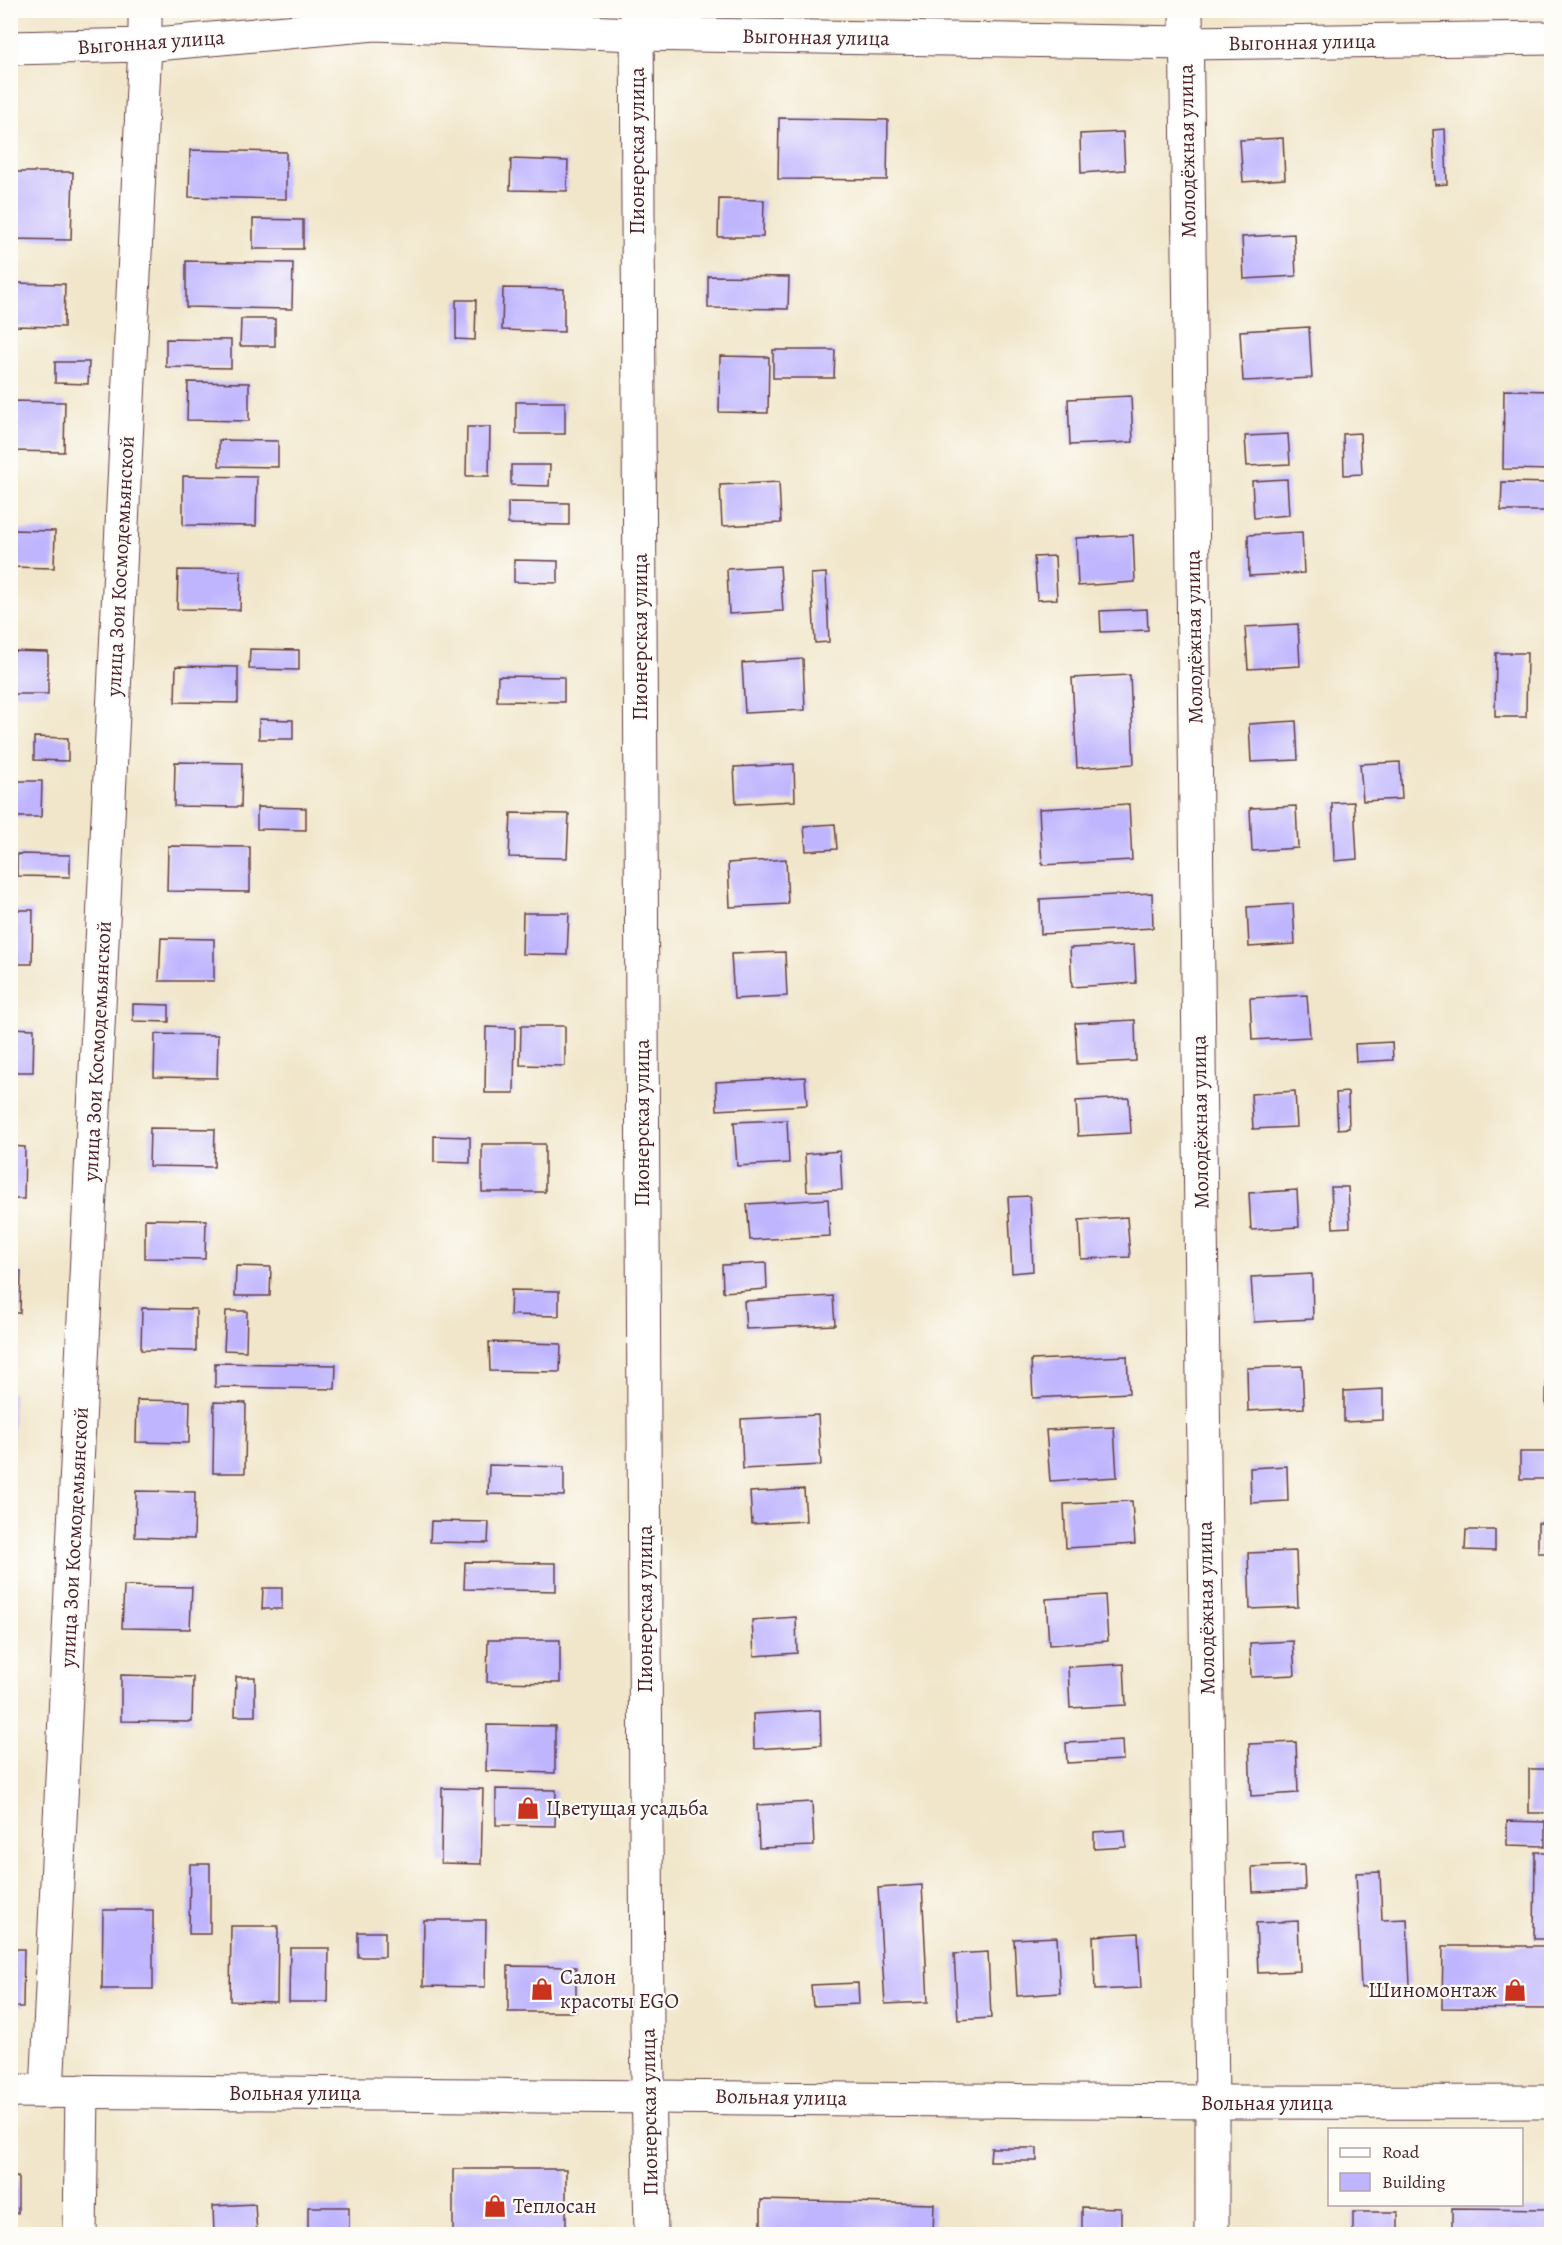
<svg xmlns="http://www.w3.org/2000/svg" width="1562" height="2245" font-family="Alegreya,serif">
<rect width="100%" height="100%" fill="#fdfcf7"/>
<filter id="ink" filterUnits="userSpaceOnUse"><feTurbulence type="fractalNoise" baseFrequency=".0167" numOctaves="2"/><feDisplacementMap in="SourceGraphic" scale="12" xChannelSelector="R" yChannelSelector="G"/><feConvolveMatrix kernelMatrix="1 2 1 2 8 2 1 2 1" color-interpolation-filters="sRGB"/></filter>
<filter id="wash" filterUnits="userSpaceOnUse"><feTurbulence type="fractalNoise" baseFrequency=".008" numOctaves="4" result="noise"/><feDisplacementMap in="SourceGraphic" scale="24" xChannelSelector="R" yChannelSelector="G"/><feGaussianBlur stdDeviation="1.35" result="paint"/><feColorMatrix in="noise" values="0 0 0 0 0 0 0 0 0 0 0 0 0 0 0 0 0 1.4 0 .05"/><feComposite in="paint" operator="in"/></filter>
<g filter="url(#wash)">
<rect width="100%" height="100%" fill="#f1e6ca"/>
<g id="blocks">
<!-- building -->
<g fill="#bfb5fe">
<polygon points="779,118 888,120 887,180 778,179"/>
<polygon points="1445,129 1447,184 1435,185 1433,130"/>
<polygon points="1123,132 1125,170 1081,173 1080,134"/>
<polygon points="1283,138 1285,179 1243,182 1240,140"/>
<polygon points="190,150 286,152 286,199 189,197"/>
<polygon points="511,159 568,161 567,191 510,190"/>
<polygon points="10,172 73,172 71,240 10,239"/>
<polygon points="719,199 764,200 763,237 718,237"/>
<polygon points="253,219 303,220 303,249 253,249"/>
<polygon points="1294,234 1296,276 1244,279 1242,237"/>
<polygon points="186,261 293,263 292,309 186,307"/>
<polygon points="708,276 789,277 788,309 708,308"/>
<polygon points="10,283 65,284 64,327 10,326"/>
<polygon points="503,288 564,289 564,332 502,330"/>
<polygon points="456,300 476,300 475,340 456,339"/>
<polygon points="241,319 275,319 275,346 240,346"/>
<polygon points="1309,327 1312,378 1243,381 1240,331"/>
<polygon points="166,339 231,340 231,368 166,367"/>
<polygon points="773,350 835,350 834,378 773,378"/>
<polygon points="720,356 769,357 768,413 719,412"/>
<polygon points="55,362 89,362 88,384 55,383"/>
<polygon points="188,382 249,383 249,421 187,420"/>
<polygon points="1504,390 1552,391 1552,470 1503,469"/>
<polygon points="1131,396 1133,442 1070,445 1068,399"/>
<polygon points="10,401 65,402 64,452 10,451"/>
<rect x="516" y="402" width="49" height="32"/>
<polygon points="467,427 490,427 489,476 466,476"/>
<polygon points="1360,433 1362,474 1344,475 1343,434"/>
<polygon points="1288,434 1290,464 1247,466 1245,436"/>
<polygon points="219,440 278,441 278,467 219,466"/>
<polygon points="511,465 550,465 549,486 511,485"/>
<polygon points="183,476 257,477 256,526 183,525"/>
<polygon points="1287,479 1289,515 1254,518 1252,481"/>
<polygon points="779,482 781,523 722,526 720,485"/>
<polygon points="1502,482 1552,483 1552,511 1501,511"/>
<polygon points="508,502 569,503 569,525 508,524"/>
<polygon points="10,530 55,531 54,568 10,567"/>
<polygon points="1302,532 1304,573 1249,576 1248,535"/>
<polygon points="1133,535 1135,582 1078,586 1076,538"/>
<polygon points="1055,556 1057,599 1037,600 1034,557"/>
<polygon points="514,560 558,561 558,583 514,582"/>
<polygon points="780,566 783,611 729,614 727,569"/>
<polygon points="178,570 241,571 240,610 177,609"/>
<polygon points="826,573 829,642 815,643 811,574"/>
<polygon points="1147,609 1148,630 1101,632 1100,611"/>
<polygon points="1298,624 1300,666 1248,669 1245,627"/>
<polygon points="250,649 299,650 299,670 249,669"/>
<polygon points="10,651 48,652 48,694 10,694"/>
<polygon points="1496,653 1527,653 1526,717 1495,717"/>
<polygon points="803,659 805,710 745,713 742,663"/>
<polygon points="176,666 238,667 238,703 175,702"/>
<polygon points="1130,675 1134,764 1077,768 1072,678"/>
<polygon points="498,676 564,677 564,702 497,701"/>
<polygon points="259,719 293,720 293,739 259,739"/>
<polygon points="1296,721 1298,760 1251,762 1249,724"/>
<polygon points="34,737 68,738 68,761 34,760"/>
<polygon points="175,762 242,763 241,807 174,806"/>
<polygon points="1400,762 1402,799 1363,801 1360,764"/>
<polygon points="794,764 795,801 736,804 734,767"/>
<polygon points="10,781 42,781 41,817 10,817"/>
<polygon points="1354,802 1357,859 1334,861 1332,803"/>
<polygon points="1129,804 1132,860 1042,865 1039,809"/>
<polygon points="1296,806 1298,848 1252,851 1250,808"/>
<polygon points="257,807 306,808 306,830 257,829"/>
<polygon points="511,813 569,814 567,858 509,857"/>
<polygon points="835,824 837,849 806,851 804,826"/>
<polygon points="168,846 250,847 250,892 167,891"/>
<polygon points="17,854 70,855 70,877 17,876"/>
<polygon points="786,859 788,904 730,907 728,863"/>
<polygon points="1152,893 1153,928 1041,934 1040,899"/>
<polygon points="1293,904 1295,944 1249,947 1247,907"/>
<polygon points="10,910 33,910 32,964 10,964"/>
<polygon points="523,913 569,913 567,955 522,954"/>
<polygon points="161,938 214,939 214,981 159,981"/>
<polygon points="1134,945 1136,983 1072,987 1070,948"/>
<polygon points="785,952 787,996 734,999 731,954"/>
<polygon points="1307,995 1310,1037 1252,1040 1250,998"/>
<polygon points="133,1004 169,1005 169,1022 133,1021"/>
<polygon points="1135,1020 1136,1061 1077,1064 1075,1023"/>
<polygon points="521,1026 565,1026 565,1066 520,1065"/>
<polygon points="486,1027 515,1028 514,1093 485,1093"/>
<polygon points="10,1028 34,1029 33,1072 10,1072"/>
<polygon points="155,1034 218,1035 217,1078 154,1077"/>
<polygon points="1392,1042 1393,1060 1356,1062 1355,1044"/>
<polygon points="805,1077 807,1105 717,1110 716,1082"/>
<polygon points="1295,1091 1297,1127 1253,1129 1251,1094"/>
<polygon points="1348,1092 1349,1128 1338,1129 1336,1093"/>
<polygon points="1129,1098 1131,1133 1078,1136 1076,1101"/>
<polygon points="787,1120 789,1163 737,1166 734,1122"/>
<polygon points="150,1128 215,1129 214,1167 149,1166"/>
<polygon points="434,1136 470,1137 470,1163 434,1162"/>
<rect x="482" y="1144" width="63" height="48"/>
<polygon points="10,1146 25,1147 24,1199 10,1199"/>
<polygon points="840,1151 842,1190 807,1191 805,1154"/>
<polygon points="1331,1187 1348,1187 1350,1227 1333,1228"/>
<polygon points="1297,1190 1299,1227 1251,1230 1249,1193"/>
<polygon points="1030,1196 1033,1271 1012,1273 1008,1197"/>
<polygon points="828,1199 830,1236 750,1240 747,1204"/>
<polygon points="1127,1217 1130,1257 1081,1259 1079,1220"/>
<polygon points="145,1219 206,1220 205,1259 145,1258"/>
<polygon points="766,1263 767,1289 723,1292 722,1265"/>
<polygon points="236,1266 271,1267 270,1296 235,1296"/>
<polygon points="10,1271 21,1271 20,1313 10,1313"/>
<polygon points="1312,1274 1313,1319 1254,1322 1251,1277"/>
<polygon points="511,1290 559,1291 559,1316 510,1315"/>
<polygon points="833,1296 835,1325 746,1329 744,1301"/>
<polygon points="142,1308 196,1309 196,1351 141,1350"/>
<polygon points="226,1311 247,1311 246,1351 224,1350"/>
<polygon points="1547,1336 1552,1336 1552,1406 1546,1406"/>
<polygon points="489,1342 561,1344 560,1372 490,1371"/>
<polygon points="1127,1356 1129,1393 1033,1398 1031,1360"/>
<polygon points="215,1363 336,1365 335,1389 215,1387"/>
<polygon points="1302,1366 1304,1408 1248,1411 1247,1368"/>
<polygon points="1383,1389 1383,1420 1344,1422 1344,1391"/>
<polygon points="10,1392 13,1393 13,1438 10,1438"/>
<polygon points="137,1400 190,1401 189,1443 136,1442"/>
<polygon points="214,1402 246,1403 245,1473 213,1473"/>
<polygon points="818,1415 821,1465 743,1469 741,1419"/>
<polygon points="1114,1427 1117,1477 1050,1481 1046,1430"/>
<rect x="1520" y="1452" width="32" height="27"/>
<polygon points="489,1465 564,1467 564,1496 488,1494"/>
<polygon points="1287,1466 1288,1501 1251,1503 1250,1468"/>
<polygon points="804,1489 806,1521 752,1524 750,1492"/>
<polygon points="136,1491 195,1492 194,1539 135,1537"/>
<polygon points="1132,1501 1135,1544 1066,1548 1064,1504"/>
<polygon points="431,1521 489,1522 488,1543 430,1542"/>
<rect x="1538" y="1523" width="14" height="30"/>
<polygon points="1466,1530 1495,1530 1495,1551 1465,1550"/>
<polygon points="1296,1551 1298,1607 1250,1609 1248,1553"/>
<polygon points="465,1562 556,1563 556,1591 464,1589"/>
<polygon points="124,1586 192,1587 190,1629 122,1628"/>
<polygon points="263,1588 282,1588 282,1609 262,1609"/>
<polygon points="1105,1595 1108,1641 1049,1645 1046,1599"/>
<polygon points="796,1617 797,1653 754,1656 752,1620"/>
<rect x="10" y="1625" width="4" height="43"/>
<polygon points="488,1640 560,1640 560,1683 487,1682"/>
<polygon points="1293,1641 1295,1675 1251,1677 1250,1643"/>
<polygon points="1124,1664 1126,1705 1070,1708 1068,1667"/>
<polygon points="121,1675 193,1677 192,1722 121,1721"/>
<polygon points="236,1677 255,1677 255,1716 235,1716"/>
<polygon points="820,1710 821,1745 754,1749 753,1714"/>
<polygon points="487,1725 555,1726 555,1773 486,1771"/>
<polygon points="1122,1740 1123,1760 1067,1763 1066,1743"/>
<polygon points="1296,1742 1298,1793 1251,1796 1249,1744"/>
<rect x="1529" y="1769" width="23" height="44"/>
<polygon points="442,1788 483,1789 481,1864 441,1863"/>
<polygon points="496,1789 556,1790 555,1826 496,1825"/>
<polygon points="812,1802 814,1846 759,1848 757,1805"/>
<polygon points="1507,1821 1545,1822 1545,1846 1507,1845"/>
<polygon points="1125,1830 1126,1847 1094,1849 1094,1832"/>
<polygon points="1535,1852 1552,1852 1552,1939 1534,1939"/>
<polygon points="190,1864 210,1864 210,1934 189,1934"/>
<polygon points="1304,1865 1305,1890 1253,1892 1252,1867"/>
<polygon points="1380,1872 1382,1920 1407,1919 1410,1985 1361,1988 1356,1873"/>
<polygon points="922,1885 928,2002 885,2004 878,1888"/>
<polygon points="103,1910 153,1910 153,1989 102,1989"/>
<polygon points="424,1920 486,1920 485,1987 423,1986"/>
<polygon points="1298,1921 1300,1971 1258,1973 1256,1923"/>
<polygon points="231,1926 278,1926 277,2002 230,2001"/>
<rect x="358" y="1932" width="27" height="25"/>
<polygon points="1138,1933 1141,1988 1095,1990 1093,1936"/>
<polygon points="1057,1937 1060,1993 1017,1996 1014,1939"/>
<polygon points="1443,1946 1552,1946 1552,2009 1442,2008"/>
<polygon points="290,1948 329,1948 328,2002 289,2002"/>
<polygon points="10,1949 24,1949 23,2007 10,2007"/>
<polygon points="988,1952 991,2018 958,2020 954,1954"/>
<polygon points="508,1966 576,1967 576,2012 508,2012"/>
<polygon points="858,1983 859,2004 813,2006 811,1985"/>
<polygon points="991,2148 1037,2148 1037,2161 990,2161"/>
<rect x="453" y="2169" width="113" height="65"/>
<rect x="10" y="2177" width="8" height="36"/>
<polygon points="761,2200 934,2204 933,2234 761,2234"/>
<polygon points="255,2204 257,2234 214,2234 213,2206"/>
<rect x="308" y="2207" width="41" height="27"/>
<polygon points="1082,2207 1121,2208 1121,2234 1082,2234"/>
<polygon points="1452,2208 1552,2209 1552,2234 1452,2234"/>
<rect x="1353" y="2212" width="45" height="22"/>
</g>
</g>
</g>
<g filter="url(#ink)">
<use href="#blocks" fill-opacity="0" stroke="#633d43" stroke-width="1.5"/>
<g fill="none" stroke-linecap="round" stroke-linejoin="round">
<!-- street casing -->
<g stroke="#633d43" stroke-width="35">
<g id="street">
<polyline points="1186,10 1212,2103 1212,2234"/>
<polyline points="10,48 145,45 375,24 636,34 1186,43 1552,38"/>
<polyline points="47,2092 145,45 145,10"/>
<polyline points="80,2234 82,2091"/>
</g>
</g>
<!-- secondary casing -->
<g stroke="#633d43" stroke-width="35">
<polyline id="secondary" points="637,10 647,2028 651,2234"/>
</g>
<!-- primary casing -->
<g stroke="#633d43" stroke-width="35">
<path id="primary" d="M10,2091C524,2094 1038,2104 1552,2102"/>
</g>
<!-- street -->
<use href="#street" stroke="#fff" stroke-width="33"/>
<!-- secondary -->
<use href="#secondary" stroke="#fff" stroke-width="33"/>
<!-- primary -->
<use href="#primary" stroke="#fff" stroke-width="33"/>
</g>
</g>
<!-- icons -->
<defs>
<g id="shop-bare" transform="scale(1.8)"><path d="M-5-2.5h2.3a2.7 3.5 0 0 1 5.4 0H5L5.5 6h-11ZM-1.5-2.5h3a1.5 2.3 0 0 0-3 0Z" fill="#c8321e" stroke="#fdfcf7" stroke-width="2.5" paint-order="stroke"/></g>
</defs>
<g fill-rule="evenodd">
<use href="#shop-bare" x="528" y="1808"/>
<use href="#shop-bare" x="542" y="1989"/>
<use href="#shop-bare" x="1515" y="1990"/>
<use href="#shop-bare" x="495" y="2206"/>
</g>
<g text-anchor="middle" stroke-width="4.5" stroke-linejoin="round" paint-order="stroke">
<!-- street labels -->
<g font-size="21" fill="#4a1f2b" stroke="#fdfcf7">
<text transform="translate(816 37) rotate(1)" y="7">Выгонная улица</text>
<text transform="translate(151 42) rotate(-4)" y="7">Выгонная улица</text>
<text transform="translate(1302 42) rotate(-1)" y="7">Выгонная улица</text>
<text transform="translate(637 151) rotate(-90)" y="7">Пионерская улица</text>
<text transform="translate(1187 151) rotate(-91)" y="7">Молодёжная улица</text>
<text transform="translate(120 566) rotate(-87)" y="7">улица Зои Космодемьянской</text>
<text transform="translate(640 637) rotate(-90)" y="7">Пионерская улица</text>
<text transform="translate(1194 637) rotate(-91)" y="7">Молодёжная улица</text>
<text transform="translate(97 1051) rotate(-87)" y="7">улица Зои Космодемьянской</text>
<text transform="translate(1200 1122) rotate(-91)" y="7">Молодёжная улица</text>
<text transform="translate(642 1123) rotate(-90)" y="7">Пионерская улица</text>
<text transform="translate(74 1537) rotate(-87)" y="7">улица Зои Космодемьянской</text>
<text transform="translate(1206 1608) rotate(-91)" y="7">Молодёжная улица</text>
<text transform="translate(645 1609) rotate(-90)" y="7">Пионерская улица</text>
<text x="295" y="2100">Вольная улица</text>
<text transform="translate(781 2097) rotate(1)" y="7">Вольная улица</text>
<text x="1267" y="2110">Вольная улица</text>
<text transform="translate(649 2112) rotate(-91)" y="7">Пионерская улица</text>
</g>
<!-- poi labels -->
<g font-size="21" fill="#4a1f2b" stroke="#fdfcf7" text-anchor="start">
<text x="546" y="1815">Цветущая усадьба</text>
<text x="560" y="1984">Салон<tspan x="560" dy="24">красоты EGO</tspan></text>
<text x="1497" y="1997" text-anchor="end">Шиномонтаж</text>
<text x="513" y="2213">Теплосан</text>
</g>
</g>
<!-- margin -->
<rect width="1562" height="2245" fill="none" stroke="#fdfcf7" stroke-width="36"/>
<!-- legend -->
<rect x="1328" y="2128" width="195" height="78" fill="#fdfcf7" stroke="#b5a4a5" stroke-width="1.5"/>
<rect x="1340" y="2148" width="30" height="9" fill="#ffffff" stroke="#b5a4a5" stroke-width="1.5"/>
<text x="1382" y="2158" font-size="18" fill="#4a1f2b">Road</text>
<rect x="1340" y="2173" width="30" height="18" fill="#bfb5fe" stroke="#b5a4a5" stroke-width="1.5"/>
<text x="1382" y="2188" font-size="18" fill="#4a1f2b">Building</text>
</svg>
